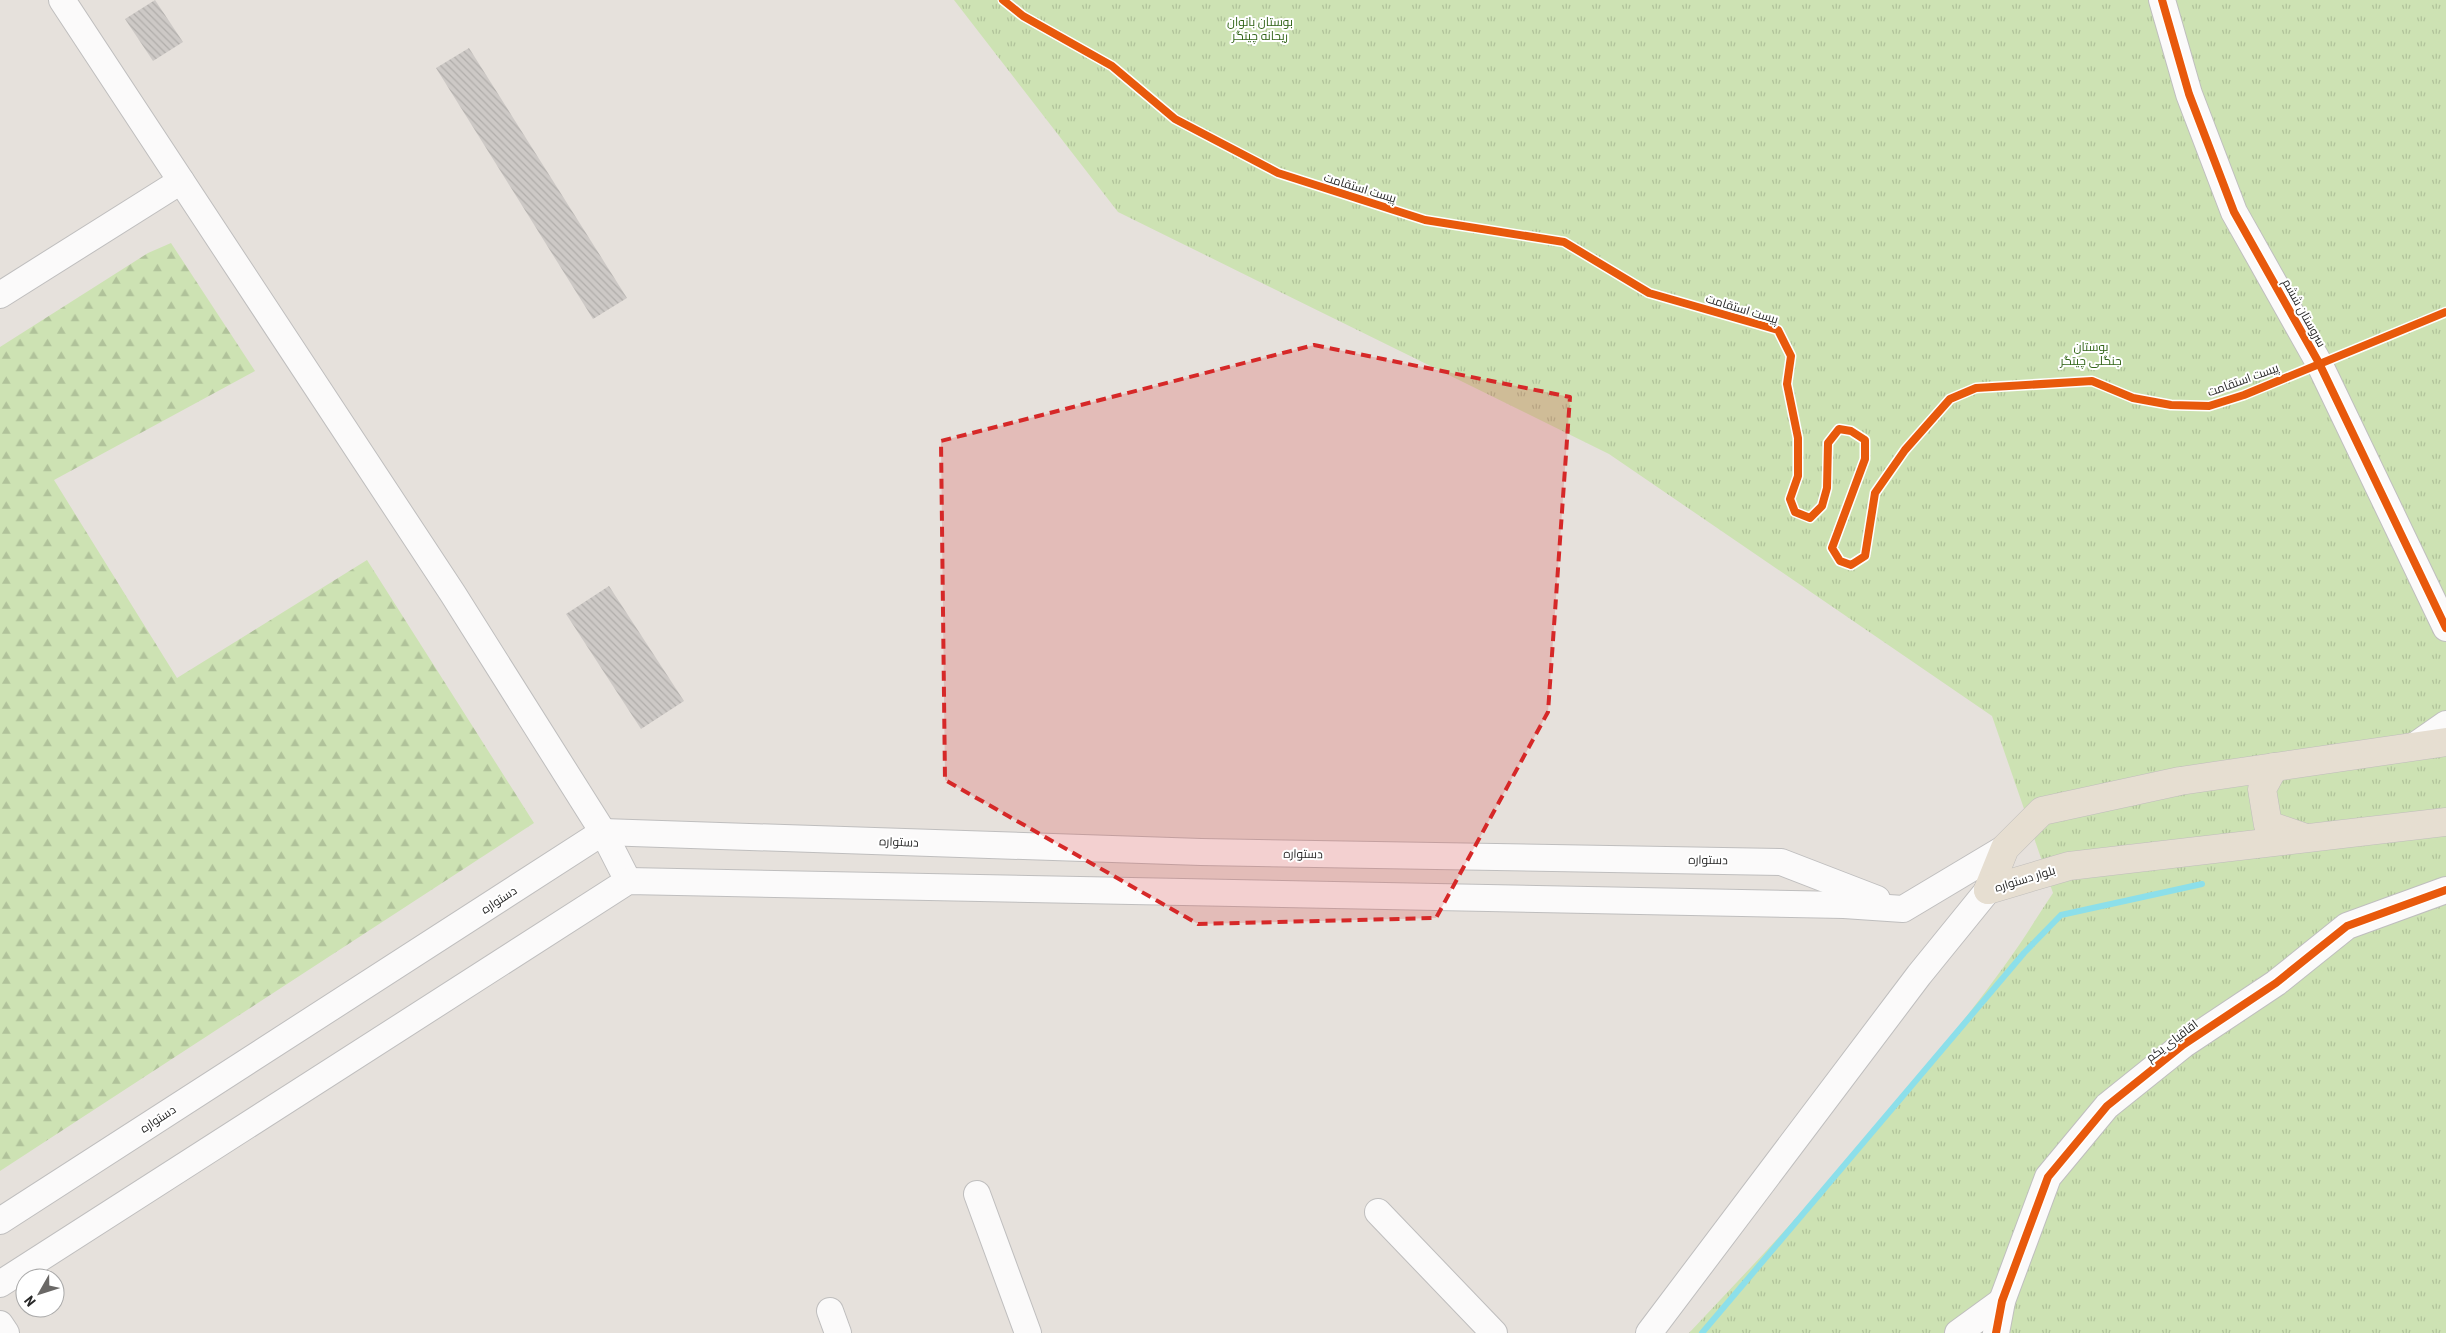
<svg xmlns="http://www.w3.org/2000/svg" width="2446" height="1333" font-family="'Roboto Condensed',Cairo,sans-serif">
<defs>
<pattern id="forest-firs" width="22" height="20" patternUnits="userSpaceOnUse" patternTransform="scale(1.25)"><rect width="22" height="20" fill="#cde2b3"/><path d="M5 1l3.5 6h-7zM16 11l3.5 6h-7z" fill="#b0c29a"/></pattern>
<pattern id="park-tufts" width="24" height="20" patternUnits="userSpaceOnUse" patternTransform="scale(1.25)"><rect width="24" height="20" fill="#cde2b3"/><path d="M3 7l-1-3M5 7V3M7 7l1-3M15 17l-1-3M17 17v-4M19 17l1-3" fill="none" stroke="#b0c29a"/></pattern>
<pattern id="building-back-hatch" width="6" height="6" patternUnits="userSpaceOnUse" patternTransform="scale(1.25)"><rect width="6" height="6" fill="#cdc9c6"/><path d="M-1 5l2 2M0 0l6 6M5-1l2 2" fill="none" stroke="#b0adaa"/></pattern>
</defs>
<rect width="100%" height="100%" fill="#e6e1dc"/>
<!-- forest -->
<polygon fill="url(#forest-firs)" points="171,243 255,371 54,480 177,678 367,560 534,823 0,1171 0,347 148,253"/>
<!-- park -->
<path fill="url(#park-tufts)" d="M954,0H2446V1333H1689C1800,1216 1910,1096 2005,965C2022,942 2037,917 2053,893L1992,716L1609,454L1118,212Z"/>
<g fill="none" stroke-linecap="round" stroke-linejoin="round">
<!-- stream -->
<polyline stroke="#8cdfea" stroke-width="6" points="1702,1333 2024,953 2061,915 2202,884"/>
</g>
<!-- building -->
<g fill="url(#building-back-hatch)">
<polygon points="155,0 183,42 153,61 125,19"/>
<polygon points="469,48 627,298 593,319 436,68"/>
<polygon points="609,586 684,701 641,729 566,614"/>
</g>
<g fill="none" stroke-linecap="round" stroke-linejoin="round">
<!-- minor casing -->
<g stroke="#bfbebe" stroke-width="28">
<g id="minor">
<polyline points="62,0 453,594 603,832 628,881"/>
<polyline points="2162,0 2189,94 2234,212 2319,363 2446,628"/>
<polyline points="0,295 181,181"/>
<polyline points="2413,747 2446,724"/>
<polyline points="977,1194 1028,1333"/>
<polyline points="1378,1212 1494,1333"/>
<polyline points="0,1221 603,832 1201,852 1781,862 1877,899"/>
<polyline points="0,1284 628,881 1844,905 1903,909 2005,848"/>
<polyline points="830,1311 838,1333"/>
<polyline points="0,1324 6,1333"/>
<polyline points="1649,1333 1919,975 1988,890"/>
<polyline points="1958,1333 2002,1301"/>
<polyline points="1996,1333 2002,1301 2048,1177 2107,1106 2183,1045 2276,983 2347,926 2446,890"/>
</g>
</g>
<!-- major casing -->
<g stroke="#bfbdbb" stroke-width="29">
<g id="major">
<polyline points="2274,767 2262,789 2268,825 2303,837"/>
<polyline points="1988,890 2005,848 2042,811 2180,781 2446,742"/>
<polyline points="1988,890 2069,866 2446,822"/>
</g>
</g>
<!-- minor -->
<use href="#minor" stroke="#fbfafa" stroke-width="26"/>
<!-- major -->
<use href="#major" stroke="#e6ded1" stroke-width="28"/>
<!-- cycleway casing -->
<g stroke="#fff" stroke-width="11">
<g id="cycleway">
<polyline points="1003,0 1023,16 1112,66 1175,119 1278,173 1425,220 1564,242 1649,293 1778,330 1791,356 1787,384 1798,438 1798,476 1790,499 1795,512 1810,518 1822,506 1827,488 1828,443 1839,429 1851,431 1865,440 1865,459 1832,548 1840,561 1851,565 1865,556 1875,493 1905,450 1950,399 1976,388 2092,381 2133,398 2171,405 2209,406 2244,395 2446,312"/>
<polyline points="2162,0 2189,94 2234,212 2319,363 2446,628"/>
<polyline points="1996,1333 2002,1301 2048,1177 2107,1106 2183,1045 2276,983 2347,926 2446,890"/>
</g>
</g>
<!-- cycleway -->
<use href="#cycleway" stroke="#e8590c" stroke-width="8"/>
</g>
<!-- marked area -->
<path fill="#d62828" fill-opacity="0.2" stroke="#d62828" stroke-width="4" stroke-dasharray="10 6" stroke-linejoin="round" d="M1314,345L1570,397L1548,712L1436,918L1198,924L945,780L941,441Z"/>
<g text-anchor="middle" stroke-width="4" stroke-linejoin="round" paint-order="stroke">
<!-- park labels -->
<g font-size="12" fill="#316417" stroke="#fff">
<text x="1260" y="26">بوستان بانوان<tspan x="1260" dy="14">ریحانه چیتگر</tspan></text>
<text x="2091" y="351">بوستان<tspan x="2091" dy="14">جنگلی چیتگر</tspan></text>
</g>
<!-- street labels -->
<g font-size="12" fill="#272727" stroke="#fff">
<text transform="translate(1360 188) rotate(17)" y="4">پیست استقامت</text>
<text transform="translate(1742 309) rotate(17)" y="4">پیست استقامت</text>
<text transform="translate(2304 313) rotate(61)" y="4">سروستان ششم</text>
<text transform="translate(2243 380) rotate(-20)" y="4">پیست استقامت</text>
<text transform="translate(899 842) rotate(2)" y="4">دستواره</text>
<text transform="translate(1303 854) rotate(1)" y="4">دستواره</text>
<text transform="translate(1708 860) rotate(1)" y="4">دستواره</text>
<text transform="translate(2025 879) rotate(-17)" y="4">بلوار دستواره</text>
<text transform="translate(499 900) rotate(-33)" y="4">دستواره</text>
<text transform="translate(2172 1041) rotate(-37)" y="4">اقاقیای یکم</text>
<text transform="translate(158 1119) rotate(-33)" y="4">دستواره</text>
</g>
</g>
<!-- north arrow -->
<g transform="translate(40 1293) rotate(231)"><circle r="24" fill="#ffffff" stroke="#a9a9a9"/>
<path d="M0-4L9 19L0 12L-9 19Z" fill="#6a6866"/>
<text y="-8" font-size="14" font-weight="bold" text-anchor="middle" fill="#272727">N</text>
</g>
</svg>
